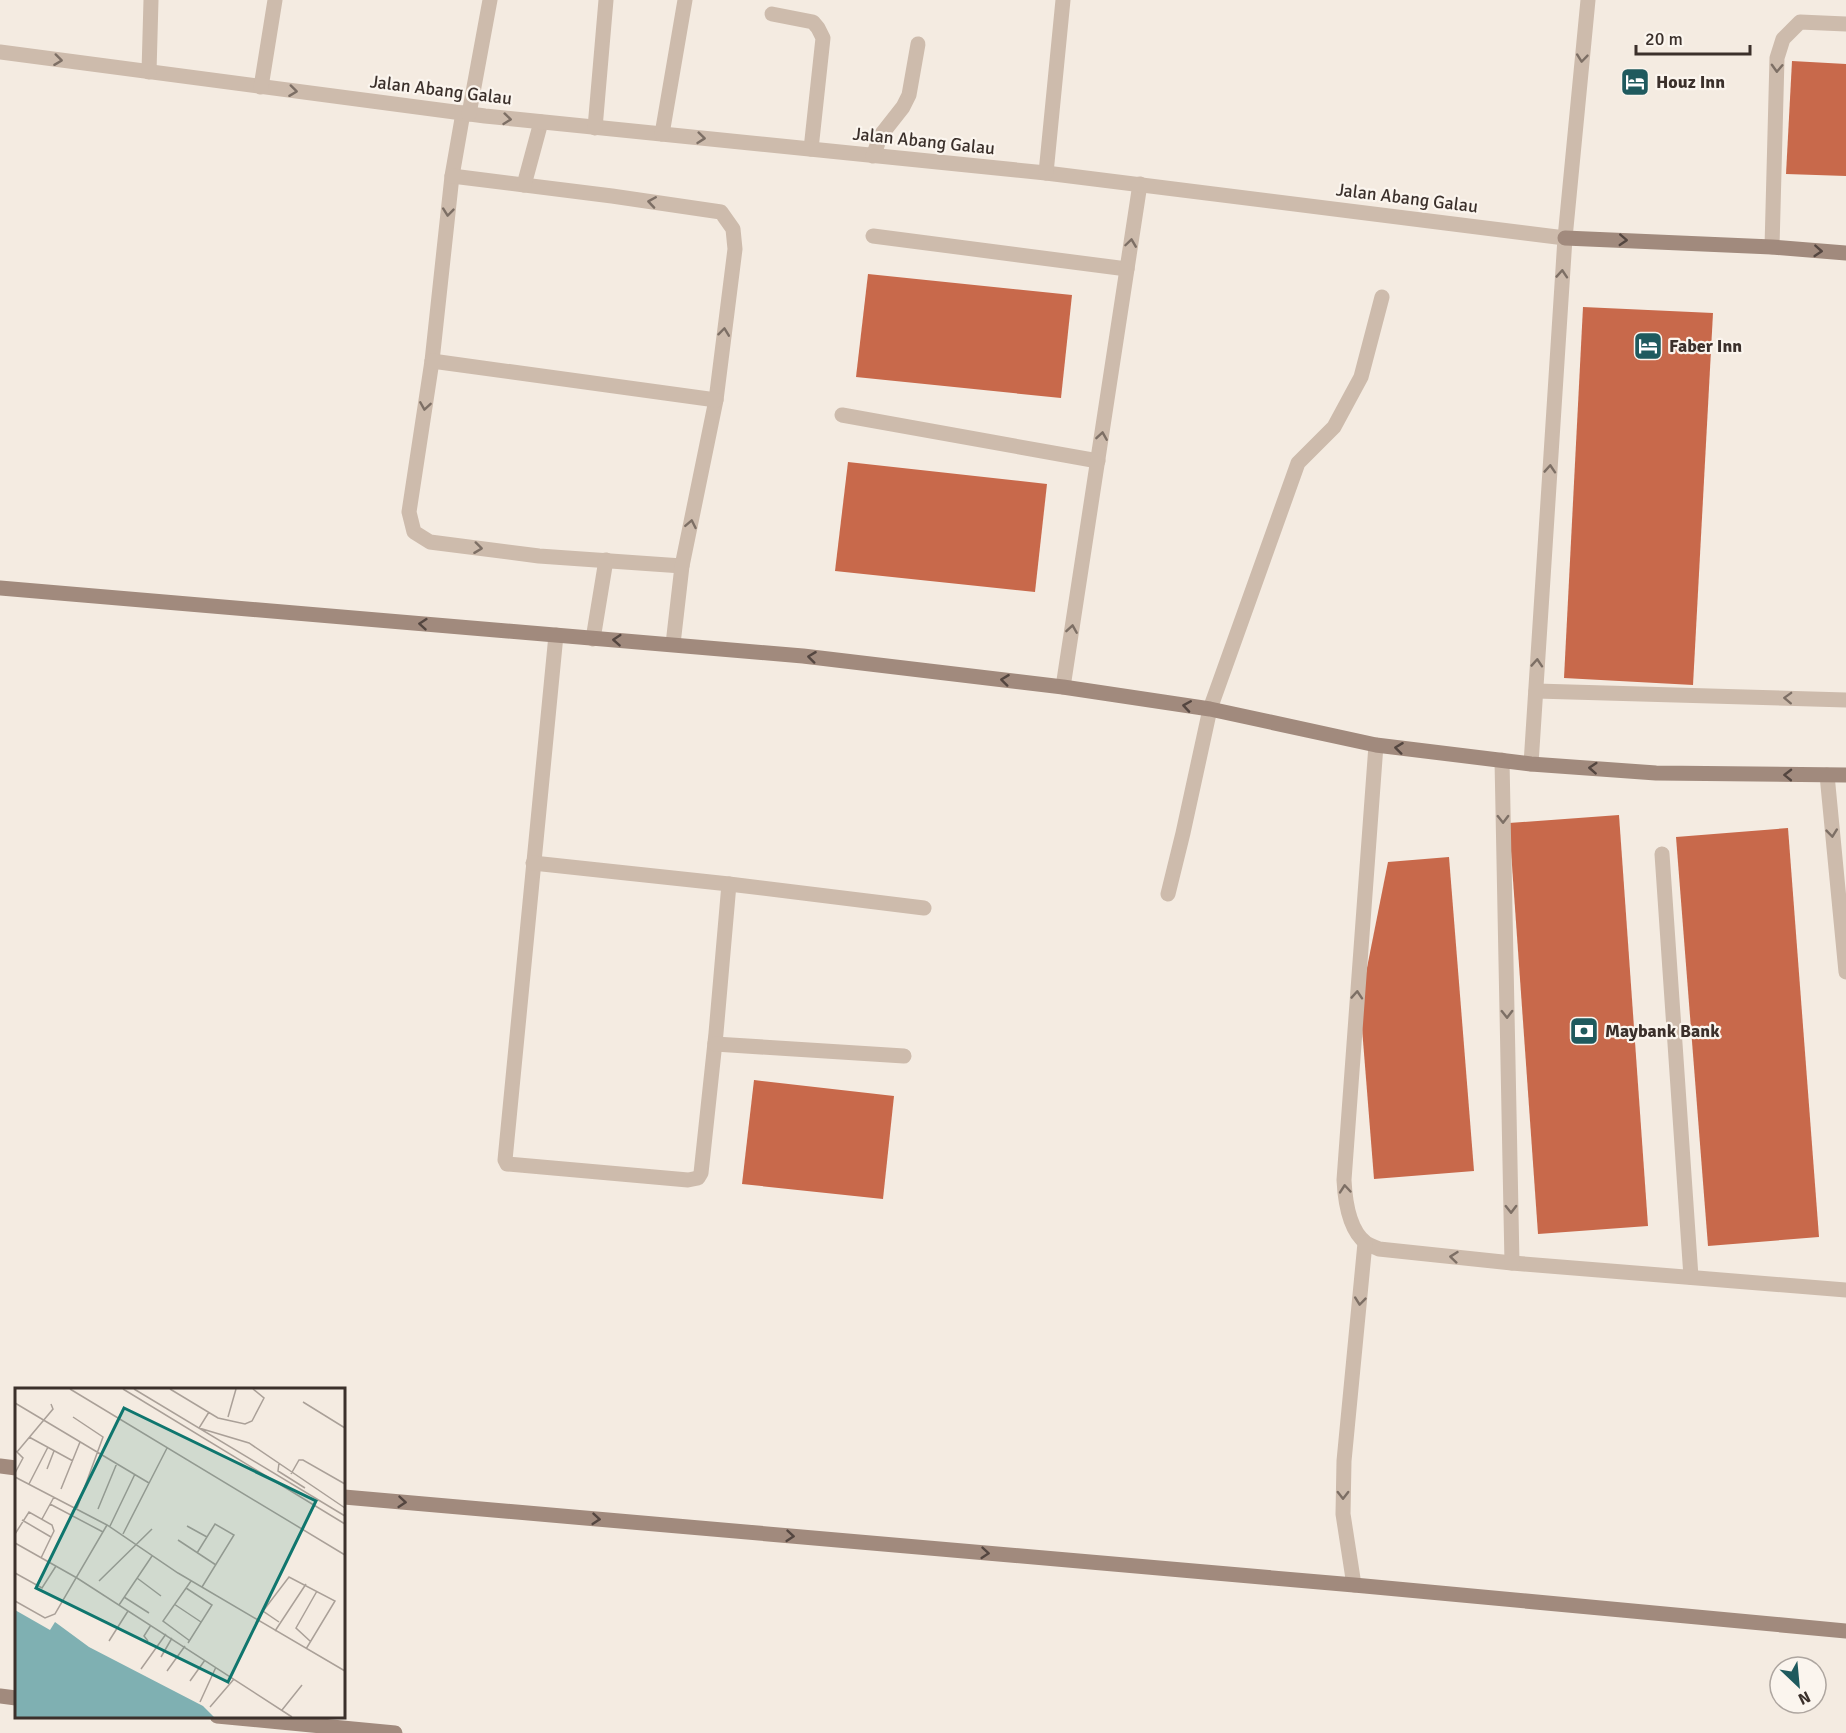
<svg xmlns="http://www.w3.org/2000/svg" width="1846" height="1733" font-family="Signika,sans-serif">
<rect width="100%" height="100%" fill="#f4ebe1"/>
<!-- building -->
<g fill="#c8694b">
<polygon points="1792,61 1846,64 1846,176 1786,174"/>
<polygon points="868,274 1072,295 1061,398 856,377"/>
<polygon points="1583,307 1713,313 1693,685 1564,678"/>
<polygon points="848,462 1047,484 1035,592 835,571"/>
<polygon points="1619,815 1648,1226 1538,1234 1509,823"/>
<polygon points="1788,828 1819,1237 1708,1246 1676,837"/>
<polygon points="1449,857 1474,1171 1374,1179 1360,1003 1388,862"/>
<polygon points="754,1080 894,1096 883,1199 742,1184"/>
</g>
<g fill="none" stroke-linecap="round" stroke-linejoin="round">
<!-- lane -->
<g stroke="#cdbbac" stroke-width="15">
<polyline points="463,113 452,176 432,361 409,512 414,532 430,542 539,556 682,566"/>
<polyline points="452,176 612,196 721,212 733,229 735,249 716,400 682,566 673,644"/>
<polyline points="524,185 541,122"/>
<polyline points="873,236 1127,269"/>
<polyline points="1772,247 1777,58 1783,39 1800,22 1846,24"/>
<polyline points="432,361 716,400"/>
<polyline points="842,415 1098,461"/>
<polyline points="593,639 606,560"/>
<polyline points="1063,687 1140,184"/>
<polyline points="1536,691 1846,700"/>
<polyline points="1662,854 1691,1277"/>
<polyline points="1168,894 1183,833 1210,709"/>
</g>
<!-- street -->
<g stroke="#cdbbac" stroke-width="15">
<polyline points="772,14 813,22 818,28 823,38 811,149"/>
<polyline points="0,52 485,116 1046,173 1565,238"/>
<polyline points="149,72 151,0"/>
<polyline points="261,87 275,0"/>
<polyline points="469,114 490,0"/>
<polyline points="595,128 606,0"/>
<polyline points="662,134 685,0"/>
<polyline points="873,156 881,135 903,107 909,95 918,44"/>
<polyline points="1046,173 1063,0"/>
<polyline points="556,635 505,1160 507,1164 688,1180 698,1178 701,1173 716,1033 729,884"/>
<polyline points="1210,709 1298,463 1334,427 1361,377 1382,297"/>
<path d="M1376,745L1344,1180C1345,1200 1349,1230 1366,1243C1370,1246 1375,1247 1379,1249L1512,1263L1846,1290"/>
<polyline points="1502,760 1512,1263"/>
<polyline points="1531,764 1565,238 1588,0"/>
<polyline points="1827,775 1846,972"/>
<polyline points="533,863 729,884 924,908"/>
<polyline points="715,1044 904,1056"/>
<polyline points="1354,1585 1343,1514 1344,1461 1365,1243"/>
</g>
<!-- secondary -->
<g stroke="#a18a7d" stroke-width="15">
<polyline points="1565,238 1772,247 1846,253"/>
<polyline points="0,588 803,656 1063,687 1210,709 1376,745 1531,764 1656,773 1846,775"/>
<polyline points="0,1466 16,1468"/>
<polyline points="344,1497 1354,1585 1846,1631"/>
<polyline points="0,1696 16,1698"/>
<polyline points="217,1716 395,1733"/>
</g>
</g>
<!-- one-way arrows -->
<defs><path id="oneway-chevron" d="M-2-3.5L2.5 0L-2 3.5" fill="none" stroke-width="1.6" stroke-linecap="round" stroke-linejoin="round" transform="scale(1.5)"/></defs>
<g stroke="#7d6f65">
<use href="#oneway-chevron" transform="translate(1582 58) rotate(96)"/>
<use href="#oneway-chevron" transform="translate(58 60) rotate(7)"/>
<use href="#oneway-chevron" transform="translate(1777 68) rotate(92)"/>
<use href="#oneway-chevron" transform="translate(293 91) rotate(7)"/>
<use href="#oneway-chevron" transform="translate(507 119) rotate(6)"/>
<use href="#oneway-chevron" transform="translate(701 138) rotate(6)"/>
<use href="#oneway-chevron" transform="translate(652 202) rotate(-171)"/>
<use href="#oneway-chevron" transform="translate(448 212) rotate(96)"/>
<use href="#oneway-chevron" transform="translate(1131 243) rotate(-82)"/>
<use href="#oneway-chevron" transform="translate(1562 274) rotate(-86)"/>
<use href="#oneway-chevron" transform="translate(724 332) rotate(-83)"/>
<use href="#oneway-chevron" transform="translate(425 406) rotate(99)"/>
<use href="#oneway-chevron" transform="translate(1102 436) rotate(-81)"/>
<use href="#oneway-chevron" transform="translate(1550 469) rotate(-86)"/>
<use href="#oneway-chevron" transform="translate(691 524) rotate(-79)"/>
<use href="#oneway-chevron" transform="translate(478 548) rotate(7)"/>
<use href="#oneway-chevron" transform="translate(1072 629) rotate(-81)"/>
<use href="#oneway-chevron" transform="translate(1537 663) rotate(-86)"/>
<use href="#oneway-chevron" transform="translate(1788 698) rotate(-178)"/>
<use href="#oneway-chevron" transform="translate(1503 819) rotate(89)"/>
<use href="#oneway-chevron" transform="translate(1832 833) rotate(84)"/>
<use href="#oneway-chevron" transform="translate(1357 995) rotate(-86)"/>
<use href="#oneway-chevron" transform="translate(1507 1014) rotate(89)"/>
<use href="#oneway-chevron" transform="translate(1345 1189) rotate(-95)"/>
<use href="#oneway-chevron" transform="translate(1511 1209) rotate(89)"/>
<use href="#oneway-chevron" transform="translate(1454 1257) rotate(-174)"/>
<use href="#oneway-chevron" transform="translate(1360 1301) rotate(96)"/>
<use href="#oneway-chevron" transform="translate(1343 1495) rotate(90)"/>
</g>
<g stroke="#544640">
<use href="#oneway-chevron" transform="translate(1623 240) rotate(3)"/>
<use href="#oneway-chevron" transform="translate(1818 251) rotate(4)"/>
<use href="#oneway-chevron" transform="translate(423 624) rotate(-175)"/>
<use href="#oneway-chevron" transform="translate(617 640) rotate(-176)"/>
<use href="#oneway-chevron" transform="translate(812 657) rotate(-173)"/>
<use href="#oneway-chevron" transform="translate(1005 680) rotate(-173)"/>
<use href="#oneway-chevron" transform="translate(1187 706) rotate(-171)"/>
<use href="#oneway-chevron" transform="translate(1399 748) rotate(-173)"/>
<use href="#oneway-chevron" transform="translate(1593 768) rotate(-176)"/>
<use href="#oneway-chevron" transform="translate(1788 775) rotate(-179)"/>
<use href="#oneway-chevron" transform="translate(402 1502) rotate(5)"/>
<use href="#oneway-chevron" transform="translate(596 1519) rotate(5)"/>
<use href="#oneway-chevron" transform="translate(790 1536) rotate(5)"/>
<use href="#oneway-chevron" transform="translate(985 1553) rotate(5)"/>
</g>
<!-- icons -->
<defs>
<g id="hotel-square" transform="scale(1.5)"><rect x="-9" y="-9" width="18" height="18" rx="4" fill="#1f5a5e" stroke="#fbf5ee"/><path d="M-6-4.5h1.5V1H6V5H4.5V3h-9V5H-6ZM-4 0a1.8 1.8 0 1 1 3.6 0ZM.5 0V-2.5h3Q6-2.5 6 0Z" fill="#fff"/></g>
<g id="bank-square" transform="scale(1.5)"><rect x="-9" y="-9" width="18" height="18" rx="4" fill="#1f5a5e" stroke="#fbf5ee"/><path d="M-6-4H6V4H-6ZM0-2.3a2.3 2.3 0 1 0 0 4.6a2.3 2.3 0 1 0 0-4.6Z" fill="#fff"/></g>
</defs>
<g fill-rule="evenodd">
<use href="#hotel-square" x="1635" y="82"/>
<use href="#hotel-square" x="1648" y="346"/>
<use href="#bank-square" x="1584" y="1031"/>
</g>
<g text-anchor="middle" stroke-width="4.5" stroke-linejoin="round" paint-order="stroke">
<!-- poi labels -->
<g font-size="18" font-weight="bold" fill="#3b302b" stroke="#fbf5ee" text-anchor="start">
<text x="1656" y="88">Houz Inn</text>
<text x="1669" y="352">Faber Inn</text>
<text x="1605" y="1037">Maybank Bank</text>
</g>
<!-- street labels -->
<g font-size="18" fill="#3b302b" stroke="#fbf5ee">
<text transform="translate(441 90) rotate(7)" y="6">Jalan Abang Galau</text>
<text transform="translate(924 141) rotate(6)" y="6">Jalan Abang Galau</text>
<text transform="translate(1407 198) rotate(7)" y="6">Jalan Abang Galau</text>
</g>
</g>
<!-- overview -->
<g transform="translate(15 1388)">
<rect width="330" height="330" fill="#f4ebe1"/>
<path d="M0,222L35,242L40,234L74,259L188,318L199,329H0Z" fill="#7fb0b2"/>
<path fill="none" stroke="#aaa098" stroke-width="1.5" d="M55,1L330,167M108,1L330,136M119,1L330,128M155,1L203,30L230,36L237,33L249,10L238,1M288,14L330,40M0,15L134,95M194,24L184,40L234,55L330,120M58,29L88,49L62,120M213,29L221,1M14,49L58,73M2,64L38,21L36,16M264,75L263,83L290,100M32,81L39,63M0,85L8,70L1,63M276,86L284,72H288L330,96M0,89L92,137L163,185L330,283M14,96L33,59M46,101L65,54M35,116L88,144M83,121L102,75M27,131L39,109M7,132L36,149M95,138L120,86M172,138L192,149M0,146L14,124L37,137L39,143L26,170M108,146L152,60M163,152L201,177M0,155L62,190L277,329M182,165L200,136L219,147L187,199M0,185L27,200L41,178M122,190L146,208M84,193L137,141M171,200L197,217L173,255M109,209L134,225M0,213L30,230L40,226L92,137M159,216L186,234M104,217L137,168M264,234L248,223L274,189L320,213L291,261M260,243L291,196M94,253L113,223M133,253L129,248L136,237M175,253L148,233L176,193M295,253L281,240L302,203M146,269L157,250M126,281L151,246M152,283L170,258M175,293L190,272M185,314L201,279M195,319L219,291M267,322L287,297"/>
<path fill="#0f766e" fill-opacity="0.15" stroke="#0f766e" stroke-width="3" d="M109,20L301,113L213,294L21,200Z"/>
<rect width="330" height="330" fill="none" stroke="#3b302b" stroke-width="3"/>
</g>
<!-- north arrow -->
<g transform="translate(1798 1685) rotate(154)"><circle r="28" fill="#fbf5ee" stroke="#aea6a0" stroke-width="1.5"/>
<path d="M0-4.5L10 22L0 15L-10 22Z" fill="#1f5a5e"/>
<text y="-9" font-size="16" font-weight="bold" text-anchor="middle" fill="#3b302b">N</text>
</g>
<!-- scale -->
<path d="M1636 45v9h114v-9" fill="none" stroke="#3b302b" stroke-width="3"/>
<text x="1645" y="45" font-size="18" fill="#3b302b" stroke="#fbf5ee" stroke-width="4.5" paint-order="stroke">20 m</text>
</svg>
